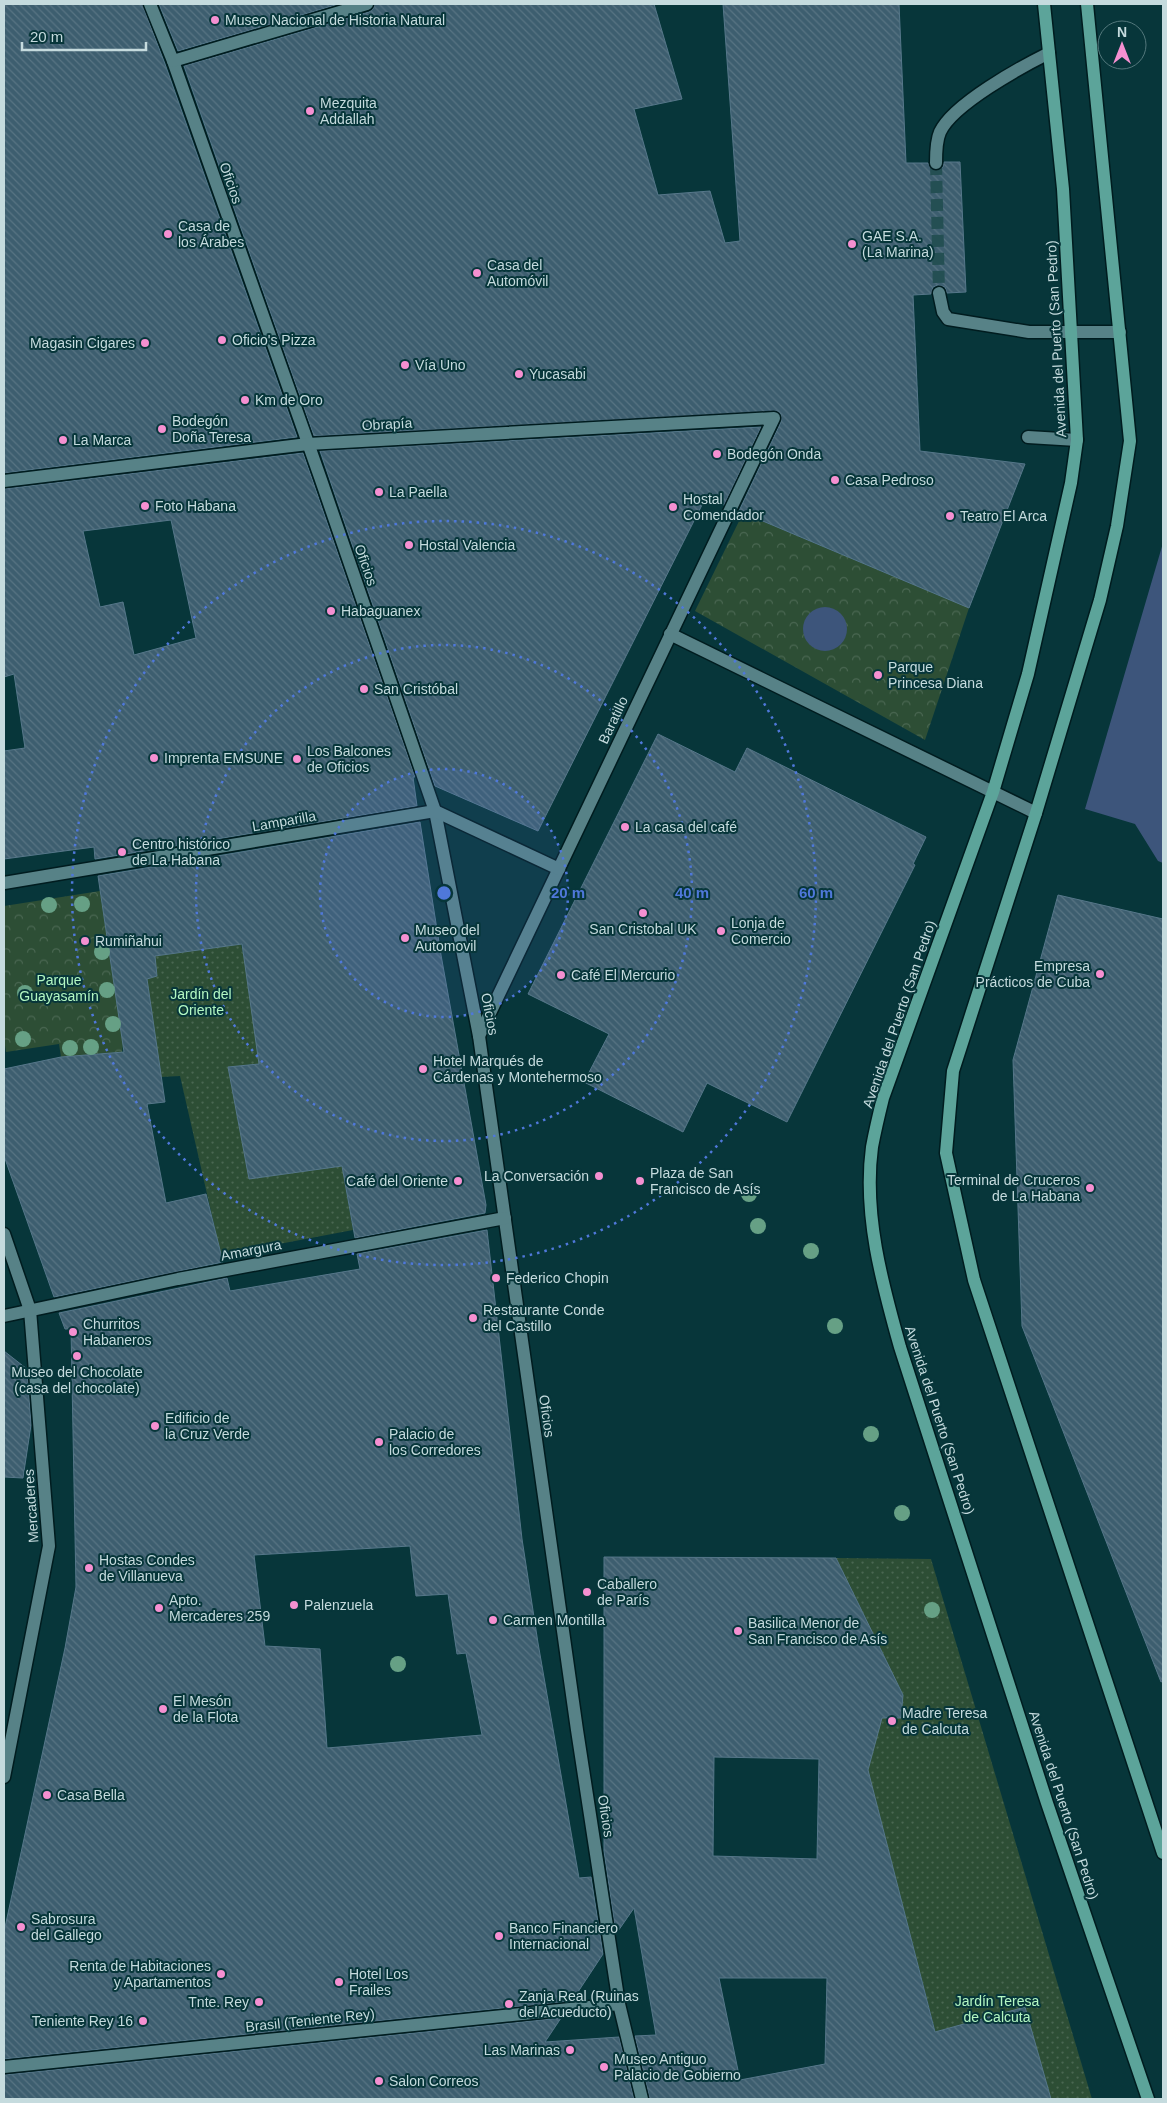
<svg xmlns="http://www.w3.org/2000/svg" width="1167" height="2103" font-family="Helvetica,sans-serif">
<defs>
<pattern id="grass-dots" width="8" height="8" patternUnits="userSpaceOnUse" patternTransform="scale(1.25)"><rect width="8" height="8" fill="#2d4e35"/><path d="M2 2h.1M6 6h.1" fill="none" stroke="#4a6752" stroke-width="1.8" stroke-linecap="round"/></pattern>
<pattern id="park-crowns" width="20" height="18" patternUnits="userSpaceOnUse" patternTransform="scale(1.25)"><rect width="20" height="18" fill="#2d4e35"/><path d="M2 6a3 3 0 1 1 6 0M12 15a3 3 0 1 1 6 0" fill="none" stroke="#4a6752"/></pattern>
<pattern id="building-back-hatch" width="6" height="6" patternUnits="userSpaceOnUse" patternTransform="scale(1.25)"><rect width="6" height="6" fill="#3d5e6f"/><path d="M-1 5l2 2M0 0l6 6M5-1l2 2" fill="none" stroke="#587483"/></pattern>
</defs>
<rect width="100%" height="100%" fill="#07363a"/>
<!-- grass -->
<g fill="url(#grass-dots)">
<polygon points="241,944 250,987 259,1064 228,1067 249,1178 342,1166 353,1230 221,1255 180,1076 161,1077 147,979 157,976 155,956"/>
<polygon points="836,1558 931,1559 1092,2099 960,2099 955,2063 944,2065 866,1764 881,1718 901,1718 903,1695"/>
</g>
<!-- park -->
<g fill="url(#park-crowns)">
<polygon points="743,513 969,608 925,740 695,611"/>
<polygon points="100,891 123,1044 122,1052 61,1057 59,1044 6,1052 4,1039 4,906"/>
</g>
<!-- water -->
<g fill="#3d557b">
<polygon points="1163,543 1163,863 1158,861 1135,824 1085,809"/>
<circle cx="825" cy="629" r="22"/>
</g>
<!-- building -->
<g fill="url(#building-back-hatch)" stroke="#56778a" fill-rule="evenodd">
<polygon points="4,4 142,4 165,64 297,437 4,473"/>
<polygon points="159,4 339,4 178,51"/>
<polygon points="375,4 654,4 682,99 634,109 658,195 710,191 725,243 740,241 723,4 899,4 906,163 928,163 932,170 936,171 943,167 944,162 960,162 966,292 947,293 945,287 938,285 933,287 931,294 913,295 920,451 1025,464 969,608 739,511 781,422 781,414 777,411 314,436 184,66 369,12 373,9"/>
<polygon points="761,427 724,505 706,497 538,831 435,786 320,451"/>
<path d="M303,453L415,777H413L417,806L95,859L94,847L4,859V751L25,748L14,674L4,677V489ZM171,520L196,638L134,655L123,602L100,607L83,531Z"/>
<polygon points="658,734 735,772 747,748 926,837 913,864 915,865 787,1122 707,1083 683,1132 584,1082 609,1034 528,994"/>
<polygon points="420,822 441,955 486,1205 485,1213 355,1238 342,1166 249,1179 228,1067 259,1064 242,944 155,956 157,976 147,979 165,1102 147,1104 166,1203 206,1194 223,1262 54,1297 4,1156 4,1069 61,1057 124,1052 98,876"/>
<polygon points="1058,895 1163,919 1163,1681 1161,1682 1022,1326 1013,1060"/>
<path d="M487,1230L522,1539L538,1643L579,1878L591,1877L603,1954L572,2001L4,2059V1932L65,1648L76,1587L71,1329H65L59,1313L227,1278L230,1291L360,1269L357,1254ZM410,1546L416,1596L448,1594L457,1654L466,1653L482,1735L327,1748L320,1649L265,1646L254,1555Z"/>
<polygon points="4,1351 27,1369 31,1425 23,1478 4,1477"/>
<path d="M604,1557L836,1558L903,1695L901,1718H882L868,1770L935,2032L1025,2007L1051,2099H650L635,2036L656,2035L634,1908L616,1934L604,1851ZM714,1757L819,1759L817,1859L713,1856ZM719,1978H827L825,2064L740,2080Z"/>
<polygon points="561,2018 545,2042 619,2037 634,2099 4,2099 4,2075"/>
</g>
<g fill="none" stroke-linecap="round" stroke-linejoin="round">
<!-- minor-tunnel -->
<polyline stroke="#244f53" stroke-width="12" stroke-dasharray="12 6" stroke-linecap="butt" points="936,163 939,293"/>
<!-- minor casing -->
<g stroke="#001c1f" stroke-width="15">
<g id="minor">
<polyline points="150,4 173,61 320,477 435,811 479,1036 577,1730 619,2004 642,2099"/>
<polyline points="173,61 367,4"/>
<path d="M936,163C936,153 936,141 940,132C953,104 1021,67 1049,53"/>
<polyline points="939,293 943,312 948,319 1029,332 1120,332"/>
<polyline points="1028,437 1077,440"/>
<polyline points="4,481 308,444 774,418 479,1036"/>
<polyline points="670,634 1036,813"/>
<polyline points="4,883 435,811 559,869"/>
<polyline points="4,1234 30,1310 49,1546 4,1777"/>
<polyline points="4,1316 178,1279 505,1218"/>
<polyline points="4,2067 619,2004"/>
</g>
</g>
<!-- major casing -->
<g stroke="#001c1f" stroke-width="15">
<g id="major">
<path d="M1044,4L1063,189L1077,440L1071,483L1028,674L993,792L883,1098C879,1114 875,1131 872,1147C863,1214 882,1283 900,1347L1047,1803L1148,2099"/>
<polyline points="1087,4 1130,441 1117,526 1100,600 1036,813 953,1071 946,1153 974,1280 1163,1853"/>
</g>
</g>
<!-- minor -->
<use href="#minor" stroke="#578287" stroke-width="12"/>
<!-- major -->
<use href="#major" stroke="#5ca49a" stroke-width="12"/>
</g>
<!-- trees -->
<g fill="#66a085">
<circle cx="82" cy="904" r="8"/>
<circle cx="49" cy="905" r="8"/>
<circle cx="102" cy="952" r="8"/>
<circle cx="107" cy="990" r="8"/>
<circle cx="25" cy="993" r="8"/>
<circle cx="113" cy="1024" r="8"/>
<circle cx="23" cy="1039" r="8"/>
<circle cx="91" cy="1047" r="8"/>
<circle cx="70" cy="1048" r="8"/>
<circle cx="749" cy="1194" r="8"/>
<circle cx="758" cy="1226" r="8"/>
<circle cx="811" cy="1251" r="8"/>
<circle cx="835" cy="1326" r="8"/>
<circle cx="871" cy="1434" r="8"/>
<circle cx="902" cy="1513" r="8"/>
<circle cx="932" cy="1610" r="8"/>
<circle cx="398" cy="1664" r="8"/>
</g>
<!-- distance rings -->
<circle cx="444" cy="893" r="124" fill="#4f78da" fill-opacity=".12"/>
<g fill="none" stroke="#4f78da" stroke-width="2.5" stroke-dasharray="2.5 5">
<circle cx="444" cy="893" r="124"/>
<circle cx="444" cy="893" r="248"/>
<circle cx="444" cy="893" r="372"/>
</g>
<!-- markers -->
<g fill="#f590d1" stroke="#07363a" stroke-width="2">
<circle cx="215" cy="20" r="5"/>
<circle cx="310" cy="111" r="5"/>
<circle cx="168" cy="234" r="5"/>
<circle cx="852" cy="244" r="5"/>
<circle cx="477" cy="273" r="5"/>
<circle cx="222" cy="340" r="5"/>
<circle cx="145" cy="343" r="5"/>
<circle cx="405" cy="365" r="5"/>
<circle cx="519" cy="374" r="5"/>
<circle cx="245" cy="400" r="5"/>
<circle cx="162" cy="429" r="5"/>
<circle cx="63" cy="440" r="5"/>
<circle cx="717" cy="454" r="5"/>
<circle cx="835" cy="480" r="5"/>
<circle cx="379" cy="492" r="5"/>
<circle cx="145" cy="506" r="5"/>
<circle cx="673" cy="507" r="5"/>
<circle cx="950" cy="516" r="5"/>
<circle cx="409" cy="545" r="5"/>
<circle cx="331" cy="611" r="5"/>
<circle cx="878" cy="675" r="5"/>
<circle cx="364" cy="689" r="5"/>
<circle cx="154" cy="758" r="5"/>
<circle cx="297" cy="759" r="5"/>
<circle cx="625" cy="827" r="5"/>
<circle cx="122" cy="852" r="5"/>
<circle cx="643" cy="913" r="5"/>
<circle cx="721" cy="931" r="5"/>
<circle cx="405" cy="938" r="5"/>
<circle cx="85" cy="941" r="5"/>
<circle cx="1100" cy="974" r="5"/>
<circle cx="561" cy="975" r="5"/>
<circle cx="423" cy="1069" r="5"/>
<circle cx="599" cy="1176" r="5"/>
<circle cx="458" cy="1181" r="5"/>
<circle cx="640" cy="1181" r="5"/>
<circle cx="1090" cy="1188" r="5"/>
<circle cx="496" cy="1278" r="5"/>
<circle cx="473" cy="1318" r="5"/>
<circle cx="73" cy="1332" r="5"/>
<circle cx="77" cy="1356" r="5"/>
<circle cx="155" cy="1426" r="5"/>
<circle cx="379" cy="1442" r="5"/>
<circle cx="89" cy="1568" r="5"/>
<circle cx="587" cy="1592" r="5"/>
<circle cx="294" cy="1605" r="5"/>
<circle cx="159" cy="1608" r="5"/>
<circle cx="493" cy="1620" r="5"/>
<circle cx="738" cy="1631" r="5"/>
<circle cx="163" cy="1709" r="5"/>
<circle cx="892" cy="1721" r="5"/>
<circle cx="47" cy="1795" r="5"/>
<circle cx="21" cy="1927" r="5"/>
<circle cx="499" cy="1936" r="5"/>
<circle cx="221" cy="1974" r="5"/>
<circle cx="339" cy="1982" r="5"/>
<circle cx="259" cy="2002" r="5"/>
<circle cx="509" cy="2004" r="5"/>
<circle cx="143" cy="2021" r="5"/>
<circle cx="570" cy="2050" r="5"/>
<circle cx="604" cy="2067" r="5"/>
<circle cx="379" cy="2081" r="5"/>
</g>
<g text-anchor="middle" stroke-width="4" stroke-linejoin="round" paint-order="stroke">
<!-- poi labels -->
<g font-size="14" fill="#c5dbde" stroke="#07363a" text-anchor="start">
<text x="225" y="25">Museo Nacional de Historia Natural</text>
<text x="320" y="108">Mezquita<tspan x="320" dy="16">Addallah</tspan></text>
<text x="178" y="231">Casa de<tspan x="178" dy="16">los Árabes</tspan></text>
<text x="862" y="241">GAE S.A.<tspan x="862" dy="16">(La Marina)</tspan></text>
<text x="487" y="270">Casa del<tspan x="487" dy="16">Automóvil</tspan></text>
<text x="232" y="345">Oficio's Pizza</text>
<text x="135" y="348" text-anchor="end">Magasin Cigares</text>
<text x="415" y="370">Vía Uno</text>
<text x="529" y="379">Yucasabi</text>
<text x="255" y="405">Km de Oro</text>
<text x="172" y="426">Bodegón<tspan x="172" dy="16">Doña Teresa</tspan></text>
<text x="73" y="445">La Marca</text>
<text x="727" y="459">Bodegón Onda</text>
<text x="845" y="485">Casa Pedroso</text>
<text x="389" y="497">La Paella</text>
<text x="683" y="504">Hostal<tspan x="683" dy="16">Comendador</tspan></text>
<text x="155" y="511">Foto Habana</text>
<text x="960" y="521">Teatro El Arca</text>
<text x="419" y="550">Hostal Valencia</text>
<text x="341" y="616">Habaguanex</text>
<text x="888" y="672">Parque<tspan x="888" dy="16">Princesa Diana</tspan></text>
<text x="374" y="694">San Cristóbal</text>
<text x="307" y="756">Los Balcones<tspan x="307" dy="16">de Oficios</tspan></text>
<text x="164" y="763">Imprenta EMSUNE</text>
<text x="635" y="832">La casa del café</text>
<text x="132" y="849">Centro histórico<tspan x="132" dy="16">de La Habana</tspan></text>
<text x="731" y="928">Lonja de<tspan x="731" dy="16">Comercio</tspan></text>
<text x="643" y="934" text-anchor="middle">San Cristobal UK</text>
<text x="415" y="935">Museo del<tspan x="415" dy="16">Automovil</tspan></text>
<text x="95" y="946">Rumiñahui</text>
<text x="1090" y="971" text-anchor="end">Empresa<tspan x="1090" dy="16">Prácticos de Cuba</tspan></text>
<text x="571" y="980">Café El Mercurio</text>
<text x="433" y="1066">Hotel Marqués de<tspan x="433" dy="16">Cárdenas y Montehermoso</tspan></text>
<text x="650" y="1178">Plaza de San<tspan x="650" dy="16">Francisco de Asís</tspan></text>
<text x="589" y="1181" text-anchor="end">La Conversación</text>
<text x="1080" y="1185" text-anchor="end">Terminal de Cruceros<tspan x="1080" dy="16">de La Habana</tspan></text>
<text x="448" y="1186" text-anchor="end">Café del Oriente</text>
<text x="506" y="1283">Federico Chopin</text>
<text x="483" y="1315">Restaurante Conde<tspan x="483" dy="16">del Castillo</tspan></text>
<text x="83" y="1329">Churritos<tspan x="83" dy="16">Habaneros</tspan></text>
<text x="77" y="1377" text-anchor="middle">Museo del Chocolate<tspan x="77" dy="16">(casa del chocolate)</tspan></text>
<text x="165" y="1423">Edificio de<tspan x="165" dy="16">la Cruz Verde</tspan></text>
<text x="389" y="1439">Palacio de<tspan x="389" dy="16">los Corredores</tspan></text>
<text x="99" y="1565">Hostas Condes<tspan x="99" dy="16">de Villanueva</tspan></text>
<text x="597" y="1589">Caballero<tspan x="597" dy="16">de París</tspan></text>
<text x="169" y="1605">Apto.<tspan x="169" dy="16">Mercaderes 259</tspan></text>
<text x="304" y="1610">Palenzuela</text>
<text x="503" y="1625">Carmen Montilla</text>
<text x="748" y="1628">Basilica Menor de<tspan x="748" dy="16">San Francisco de Asís</tspan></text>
<text x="173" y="1706">El Mesón<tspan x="173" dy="16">de la Flota</tspan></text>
<text x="902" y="1718">Madre Teresa<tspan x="902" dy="16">de Calcuta</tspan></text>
<text x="57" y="1800">Casa Bella</text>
<text x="31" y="1924">Sabrosura<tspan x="31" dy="16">del Gallego</tspan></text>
<text x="509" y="1933">Banco Financiero<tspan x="509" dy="16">Internacional</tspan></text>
<text x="211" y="1971" text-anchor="end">Renta de Habitaciones<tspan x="211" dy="16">y Apartamentos</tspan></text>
<text x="349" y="1979">Hotel Los<tspan x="349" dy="16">Frailes</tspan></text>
<text x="519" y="2001">Zanja Real (Ruinas<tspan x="519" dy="16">del Acueducto)</tspan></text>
<text x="249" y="2007" text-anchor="end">Tnte. Rey</text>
<text x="133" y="2026" text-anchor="end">Teniente Rey 16</text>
<text x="560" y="2055" text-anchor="end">Las Marinas</text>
<text x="614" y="2064">Museo Antiguo<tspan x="614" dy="16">Palacio de Gobierno</tspan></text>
<text x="389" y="2086">Salon Correos</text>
</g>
<!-- street labels -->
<g font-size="14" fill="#c5dbde" stroke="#07363a">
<text transform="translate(231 183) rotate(71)" y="5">Oficios</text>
<text transform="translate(1056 339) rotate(-93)" y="5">Avenida del Puerto (San Pedro)</text>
<text transform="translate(387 424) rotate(-3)" y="5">Obrapía</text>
<text transform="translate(366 565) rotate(71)" y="5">Oficios</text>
<text transform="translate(613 720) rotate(-65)" y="5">Baratillo</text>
<text transform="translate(284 821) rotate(-10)" y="5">Lamparilla</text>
<text transform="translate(490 1014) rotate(79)" y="5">Oficios</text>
<text transform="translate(899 1014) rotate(-71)" y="5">Avenida del Puerto (San Pedro)</text>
<text transform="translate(251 1250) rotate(-11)" y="5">Amargura</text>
<text transform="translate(547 1416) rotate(82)" y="5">Oficios</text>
<text transform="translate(940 1420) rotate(72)" y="5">Avenida del Puerto (San Pedro)</text>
<text transform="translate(31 1506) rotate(-94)" y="5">Mercaderes</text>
<text transform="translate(1064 1805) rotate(72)" y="5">Avenida del Puerto (San Pedro)</text>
<text transform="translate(606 1816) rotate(81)" y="5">Oficios</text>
<text transform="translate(310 2020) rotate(-6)" y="5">Brasil (Teniente Rey)</text>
</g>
<!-- park labels -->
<g font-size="14" fill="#b3f7c2" stroke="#07363a">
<text x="59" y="985">Parque<tspan x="59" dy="16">Guayasamín</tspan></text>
<text x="201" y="999">Jardín del<tspan x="201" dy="16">Oriente</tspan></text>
<text x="997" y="2006">Jardín Teresa<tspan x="997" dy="16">de Calcuta</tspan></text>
</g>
</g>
<circle cx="444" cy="893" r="8" fill="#4f78da" stroke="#07363a" stroke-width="2.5"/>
<g font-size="15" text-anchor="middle" font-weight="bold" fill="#4f78da" stroke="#07363a" stroke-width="4" stroke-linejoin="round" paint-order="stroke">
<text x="568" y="898">20 m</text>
<text x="692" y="898">40 m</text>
<text x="816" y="898">60 m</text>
</g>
<!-- border -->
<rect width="1167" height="2103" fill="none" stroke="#c5dbde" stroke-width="10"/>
<!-- north arrow -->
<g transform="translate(1122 45)"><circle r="24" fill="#07363a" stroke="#53787c"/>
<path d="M0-4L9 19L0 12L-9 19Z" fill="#f590d1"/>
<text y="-8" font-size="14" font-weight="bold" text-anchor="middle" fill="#c5dbde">N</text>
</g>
<!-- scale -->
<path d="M22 42v8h124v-8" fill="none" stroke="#c5dbde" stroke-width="2.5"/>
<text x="30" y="42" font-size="15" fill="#c5dbde" stroke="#07363a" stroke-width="4" paint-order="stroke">20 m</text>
</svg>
